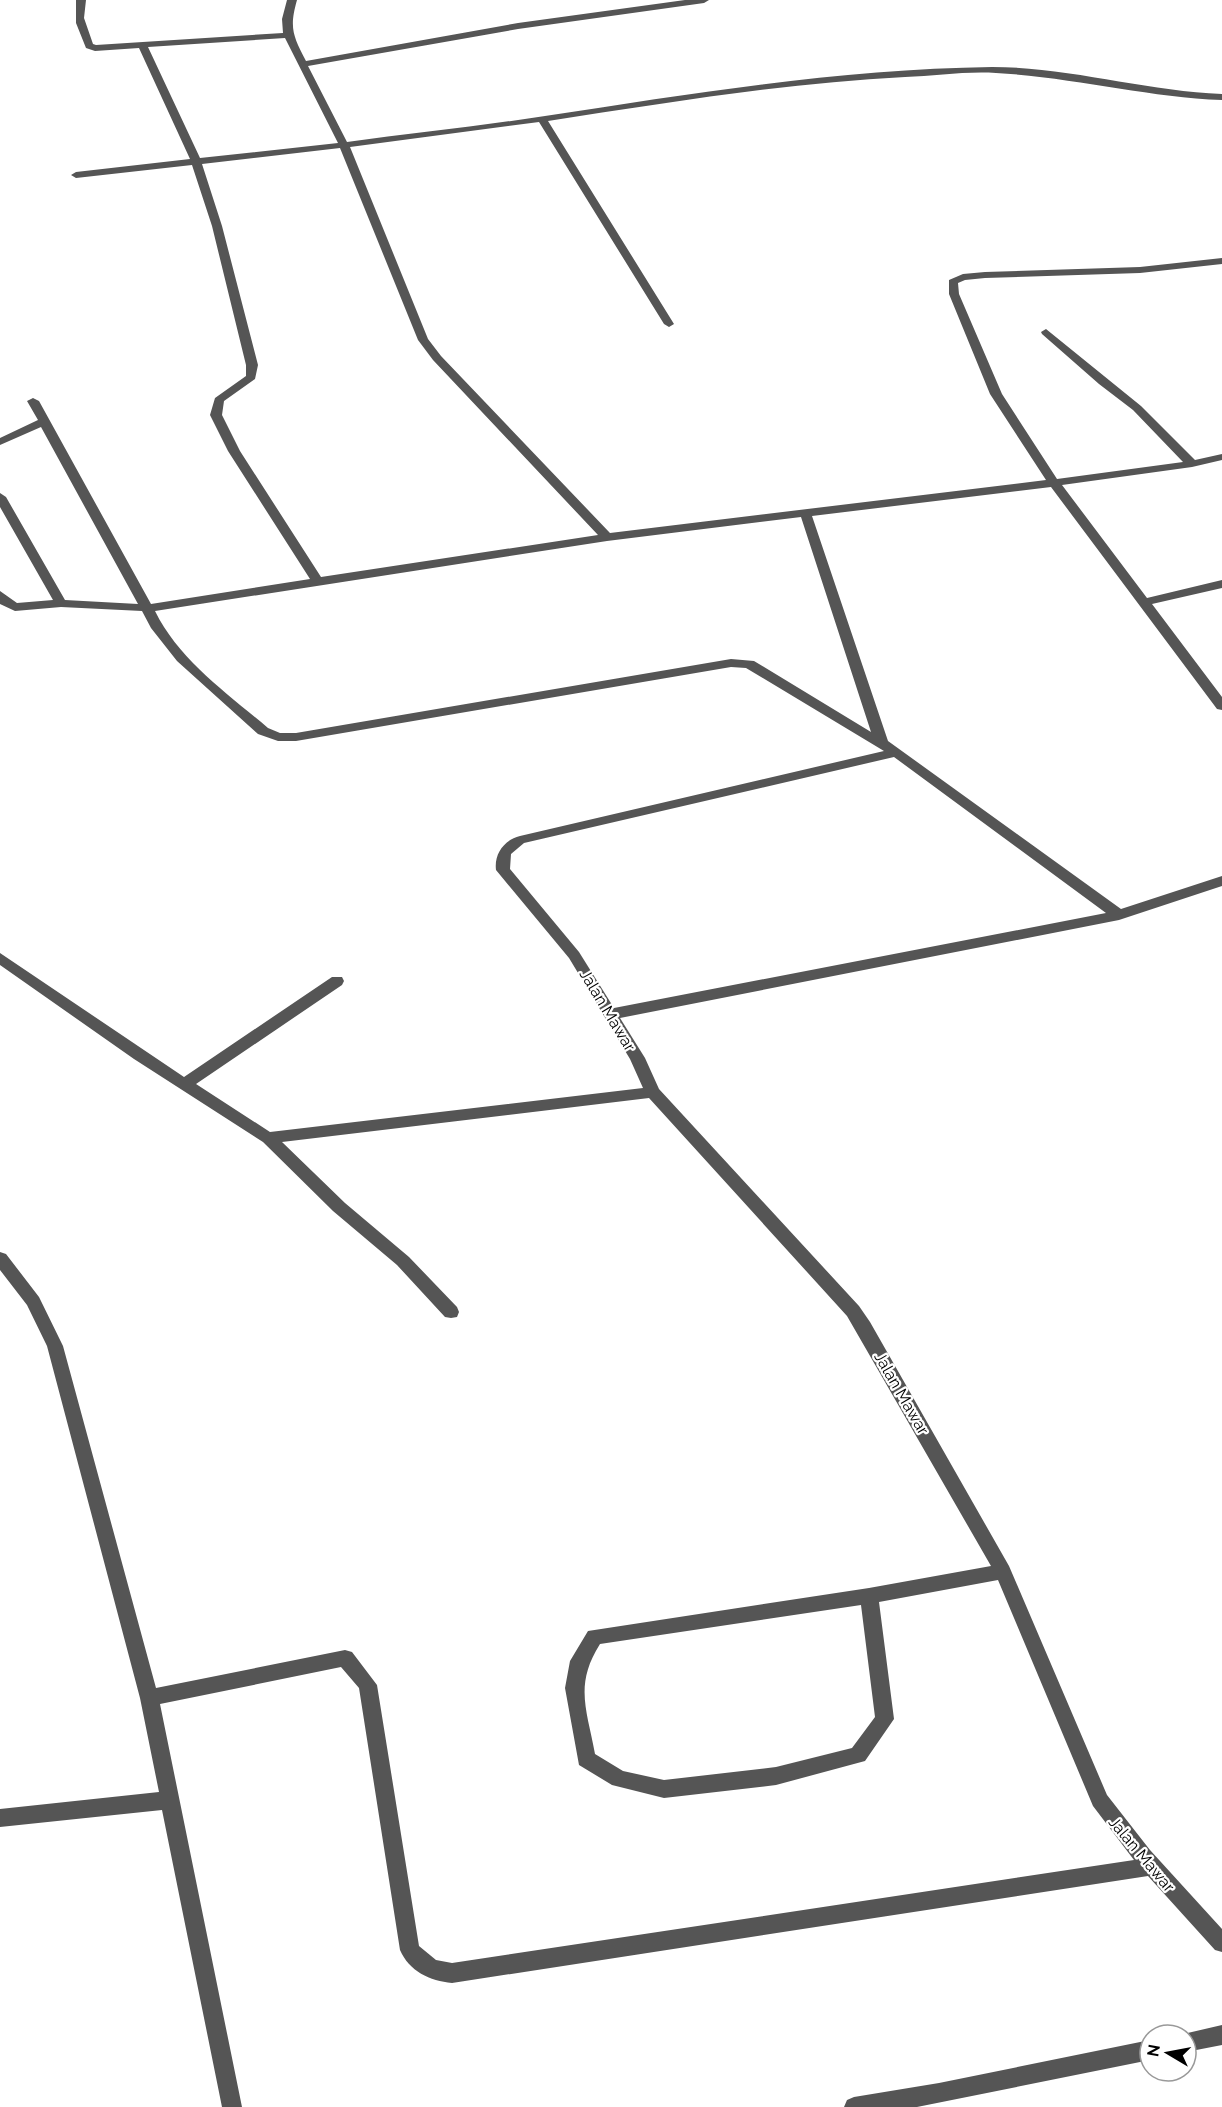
<svg xmlns="http://www.w3.org/2000/svg" width="1222" height="2107" font-family="Raleway,sans-serif">
<rect width="100%" height="100%" fill="#fff"/>
<g fill="none" stroke-linecap="round" stroke-linejoin="round">
<!-- minor -->
<g fill="#555" fill-rule="evenodd">
<path d="M76,0H86L84,18L93,44L96,45L283,33L282,19L287,0H297C289,28 293,36 306,61L518,23L685,0H709L704,3L518,29L308,66L347,142C413,133 480,126 545,116C694,93 842,69 992,67C1069,67 1145,91 1222,94V100C1146,97 1072,77 996,73C966,71 935,76 905,77C785,83 667,103 548,121L674,324L669,327L664,324L539,122L350,147L428,339L441,356L610,533L1046,480L990,394L949,294V280L963,274L985,272L1140,267L1222,258V264L1140,273L985,278L965,280L958,283L959,294L1002,394L1057,479L1183,462L1133,410L1099,384L1042,334L1041,332L1046,329L1141,406L1195,460L1222,454V460L1192,467L1062,485L1147,598L1222,580V588L1152,604L1222,697V710L1217,709L1051,487L812,516L888,741L1121,909L1222,876V886L1119,920L620,1018L645,1058L659,1089L859,1306L870,1322L1009,1566L1107,1795L1150,1850L1222,1929V1952L1215,1950L1148,1876L452,1983C430,1981 409,1971 400,1950L359,1688L341,1667L160,1704L242,2107H222L162,1810L0,1827V1809L159,1792L140,1698L47,1346L27,1305L0,1270V1252L6,1254L39,1297L63,1346L156,1688L345,1650L352,1652L377,1685L419,1946L436,1960L452,1963L1134,1860L1093,1806L998,1580L879,1602L894,1719L865,1761L776,1785L664,1798L612,1785L579,1765L565,1688L570,1661L588,1631L869,1588L991,1566L847,1316L649,1098L282,1142L345,1203L409,1257L457,1307L459,1312L457,1317L451,1318L445,1317L397,1265L333,1211L263,1142L134,1059L0,965V953L184,1077L332,977H342L344,981L342,985L196,1084L270,1132L643,1088L630,1059L569,958L496,870C494,854 504,840 520,836L884,751L746,668L731,667L296,741H278L258,734L177,661L151,628L142,611L61,607L15,611L0,604V591L17,603L53,600L0,507V493L6,497L65,600L138,604L41,427L0,445V438L38,420L27,401L33,398L39,401L151,604L310,579L228,451L210,415L215,398L246,376V365L212,226L192,165L76,178L71,175L76,172L190,159L139,48L95,51L86,48L76,23ZM285,38L338,143L200,158L148,47ZM340,148L418,340L433,360L598,535L321,577L240,451L222,415L224,401L255,379L258,365L222,226L202,164ZM801,517L871,732L754,661L731,659L296,733H280L268,728C227,693 179,660 155,611L607,541ZM894,757L1106,913L614,1008L579,952L510,869L511,854L524,843ZM861,1605L875,1717L852,1748L776,1767L664,1780L623,1771L595,1754C587,1710 574,1685 600,1644Z"/>
<polygon points="1222,2025 1222,2045 1186,2052 1186,2035 1179,2035"/>
<polygon points="1150,2040 1150,2060 917,2107 844,2107 847,2100 854,2097 939,2083"/>
</g>
</g>
<g text-anchor="middle" stroke-width="4.5" stroke-linejoin="round" paint-order="stroke">
<!-- street labels -->
<g font-size="16" fill="#000" stroke="#fff">
<text transform="translate(608 1010) rotate(59)" y="6">Jalan Mawar</text>
<text transform="translate(902 1393) rotate(60)" y="6">Jalan Mawar</text>
<text transform="translate(1142 1854) rotate(50)" y="6">Jalan Mawar</text>
</g>
</g>
<!-- north arrow -->
<g transform="translate(1168 2053) rotate(280)"><circle r="28" fill="#ffffff" stroke="#999999" stroke-width="1.5"/>
<path d="M0-4.5L10 22L0 15L-10 22Z" fill="#000000"/>
<text y="-9" font-size="16" font-weight="bold" text-anchor="middle" fill="#000000">N</text>
</g>
</svg>
